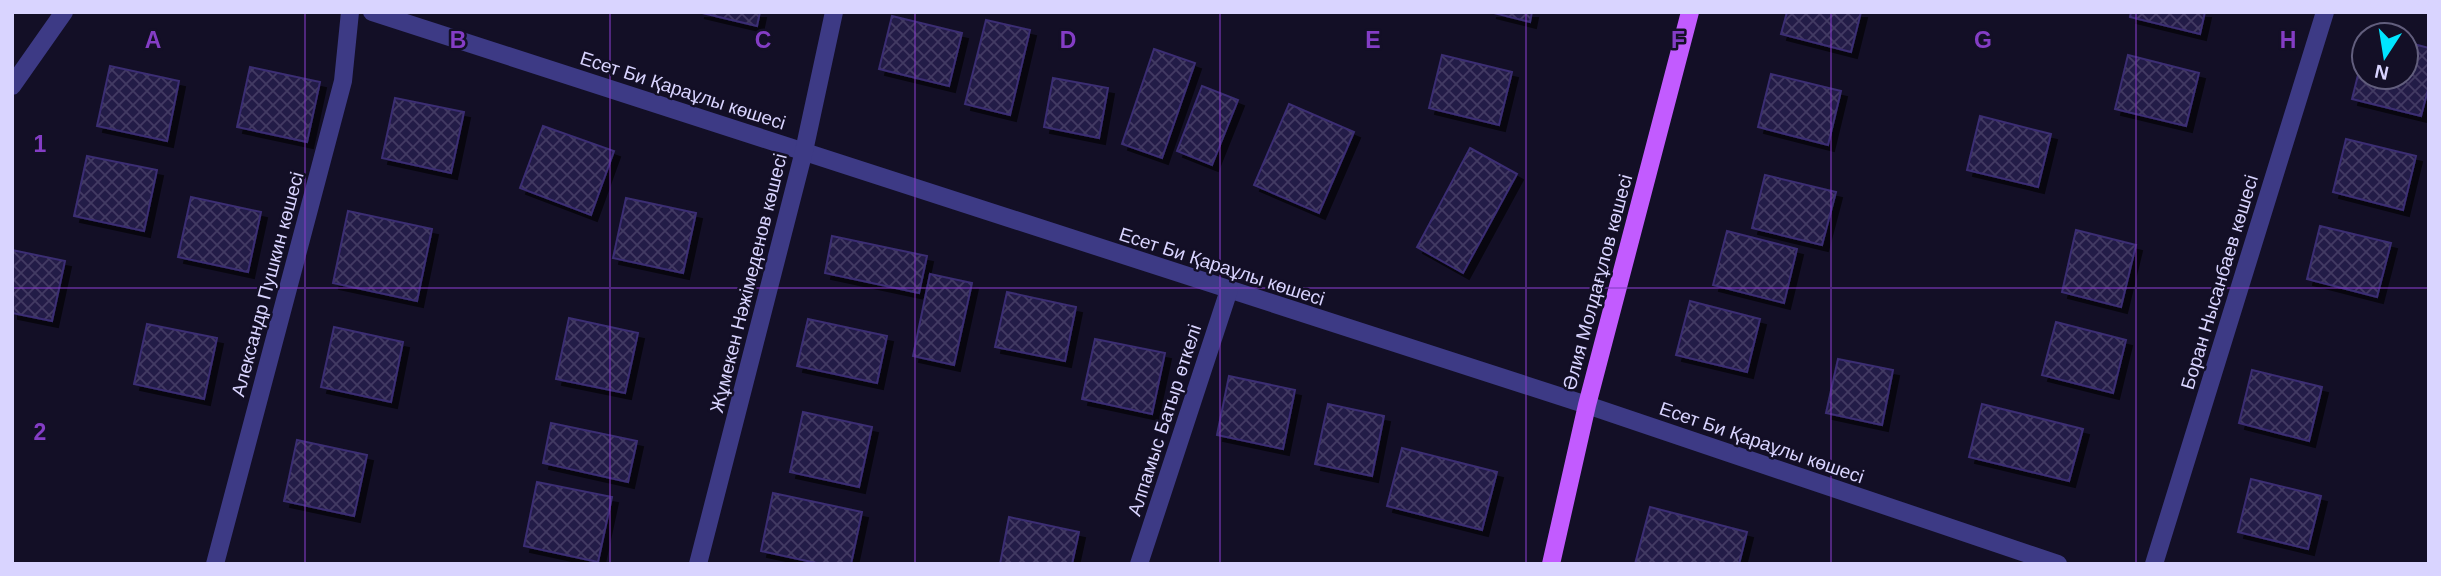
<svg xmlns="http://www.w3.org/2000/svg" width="2441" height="576" font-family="Arial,sans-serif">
<defs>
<pattern id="building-cross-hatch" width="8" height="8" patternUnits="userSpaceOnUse" patternTransform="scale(1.75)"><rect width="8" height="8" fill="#241b47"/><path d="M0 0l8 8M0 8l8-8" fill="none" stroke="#433b63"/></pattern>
<filter id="shadow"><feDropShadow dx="6" dy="6" stdDeviation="0" flood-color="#0009"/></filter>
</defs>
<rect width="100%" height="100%" fill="#130f26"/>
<!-- building -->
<g fill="url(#building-cross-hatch)" stroke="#3b2d73" stroke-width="2" filter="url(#shadow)">
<polygon points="698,12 760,12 757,26"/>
<polygon points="1490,12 1532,12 1530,22"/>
<polygon points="1787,12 1861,12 1851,52 1781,34"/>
<polygon points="2131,12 2205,12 2200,34 2130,17"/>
<polygon points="892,16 962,33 949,86 879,69"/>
<polygon points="986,20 1030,30 1010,115 965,104"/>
<polygon points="2406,42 2429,48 2429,86 2421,116 2352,99 2364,51 2364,77 2406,77"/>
<polygon points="1154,49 1195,63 1162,158 1122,144"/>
<polygon points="1442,55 1512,72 1499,125 1429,108"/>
<polygon points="2128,55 2199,73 2186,126 2115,109"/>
<polygon points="110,66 179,81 167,141 97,126"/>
<polygon points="250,67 320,82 307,142 237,127"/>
<polygon points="1771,74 1841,91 1828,145 1758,127"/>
<polygon points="1053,78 1108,88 1099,138 1044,127"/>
<polygon points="1202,86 1238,100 1212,165 1177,151"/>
<polygon points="395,98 464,112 451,173 382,158"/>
<polygon points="1289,104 1354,132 1319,213 1254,185"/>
<polygon points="1980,116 2051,134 2038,187 1967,170"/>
<polygon points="543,126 614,151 591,215 520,188"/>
<polygon points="2346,139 2416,156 2403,210 2333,192"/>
<polygon points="1470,148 1517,174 1463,273 1417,247"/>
<polygon points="87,156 157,170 144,231 74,216"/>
<polygon points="1765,175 1836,192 1822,245 1752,228"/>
<polygon points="191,197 261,212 248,272 178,257"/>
<polygon points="626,198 696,213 683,273 613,258"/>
<polygon points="348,211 432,229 417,301 333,283"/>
<polygon points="2320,226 2391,243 2377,297 2307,279"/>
<polygon points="2076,230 2136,245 2121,307 2062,292"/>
<polygon points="1727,231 1797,249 1784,303 1713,285"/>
<polygon points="832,236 927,256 919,293 825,273"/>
<polygon points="12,250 65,261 52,321 12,313"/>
<polygon points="930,274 972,283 954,365 913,356"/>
<polygon points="1007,292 1076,307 1065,361 995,347"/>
<polygon points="1690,301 1760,319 1747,372 1676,355"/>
<polygon points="569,318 638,333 625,393 556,379"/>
<polygon points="808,319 887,336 877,383 797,366"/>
<polygon points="2056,322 2126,340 2113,393 2042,375"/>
<polygon points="147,324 217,338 204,399 134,384"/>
<polygon points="334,327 403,342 391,402 321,387"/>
<polygon points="1095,339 1165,353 1152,414 1082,399"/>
<polygon points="1838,359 1893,370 1882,425 1826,413"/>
<polygon points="2252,370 2322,387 2309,441 2239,423"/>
<polygon points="1229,376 1295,390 1283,449 1217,435"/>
<polygon points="1328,404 1384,416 1372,476 1315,464"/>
<polygon points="1982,404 2083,429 2069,481 1969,457"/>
<polygon points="803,412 872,427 859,487 790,472"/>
<polygon points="551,423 637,441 628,482 543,463"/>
<polygon points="297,440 367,455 354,516 284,501"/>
<polygon points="1402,448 1497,472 1482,530 1387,506"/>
<polygon points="2251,479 2321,496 2308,549 2238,532"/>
<polygon points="537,482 612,497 598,562 524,546"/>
<polygon points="773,493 862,512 851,564 821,564 761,551"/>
<polygon points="1650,507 1747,532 1739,564 1635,564"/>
<polygon points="1009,517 1079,532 1072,564 1000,564"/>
</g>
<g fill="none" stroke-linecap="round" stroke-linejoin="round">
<!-- minor -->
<g stroke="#3d3a85" stroke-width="18">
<polyline points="372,12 1587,405 2058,564"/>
<polyline points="12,86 64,12"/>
<polyline points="215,564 343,81 350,12"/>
<polyline points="698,564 804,151 834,12"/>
<polyline points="1139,564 1229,290"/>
<polyline points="2154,564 2325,12"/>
</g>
<!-- major -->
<polyline stroke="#c25bff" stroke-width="18" points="1551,564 1587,405 1690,12"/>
</g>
<!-- grid -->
<path fill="none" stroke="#843dc5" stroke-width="2" stroke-opacity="0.55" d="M305,12V564M610,12V564M915,12V564M1220,12V564M1526,12V564M1831,12V564M2136,12V564M12,288H2429"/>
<g text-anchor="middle" stroke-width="5" stroke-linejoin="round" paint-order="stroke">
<!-- street labels -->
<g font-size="19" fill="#d9d4ff" stroke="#130f26">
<text transform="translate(683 90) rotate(18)" y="7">Есет Би Қараұлы көшесі</text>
<text transform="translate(1222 266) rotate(18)" y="7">Есет Би Қараұлы көшесі</text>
<text transform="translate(1597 282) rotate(-75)" y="7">Әлия Молдағұлов көшесі</text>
<text transform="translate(2219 282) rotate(-73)" y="7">Боран Нысанбаев көшесі</text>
<text transform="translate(748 283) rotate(-76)" y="7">Жұмекен Нәжімеденов көшесі</text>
<text transform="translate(267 284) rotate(-75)" y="7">Александр Пушкин көшесі</text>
<text transform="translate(1164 420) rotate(-72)" y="7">Алпамыс Батыр өткелі</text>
<text transform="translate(1762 442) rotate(19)" y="7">Есет Би Қараұлы көшесі</text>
</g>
</g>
<g font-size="23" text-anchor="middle" font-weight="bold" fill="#843dc5" stroke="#130f26" stroke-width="5" stroke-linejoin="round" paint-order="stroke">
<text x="153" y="48">A</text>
<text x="458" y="48">B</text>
<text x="763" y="48">C</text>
<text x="1068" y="48">D</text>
<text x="1373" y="48">E</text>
<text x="1678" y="48">F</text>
<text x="1983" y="48">G</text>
<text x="2288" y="48">H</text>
<text x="40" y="152">1</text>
<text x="40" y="440">2</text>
</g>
<!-- border -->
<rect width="2441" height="576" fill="none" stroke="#d9d4ff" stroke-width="28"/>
<!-- north arrow -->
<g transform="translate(2385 56) rotate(192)"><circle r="33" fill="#130f26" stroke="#625e7d" stroke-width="2"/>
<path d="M0-5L12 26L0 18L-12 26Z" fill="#00e5ff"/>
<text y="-10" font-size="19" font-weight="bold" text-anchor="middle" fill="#d9d4ff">N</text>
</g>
</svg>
